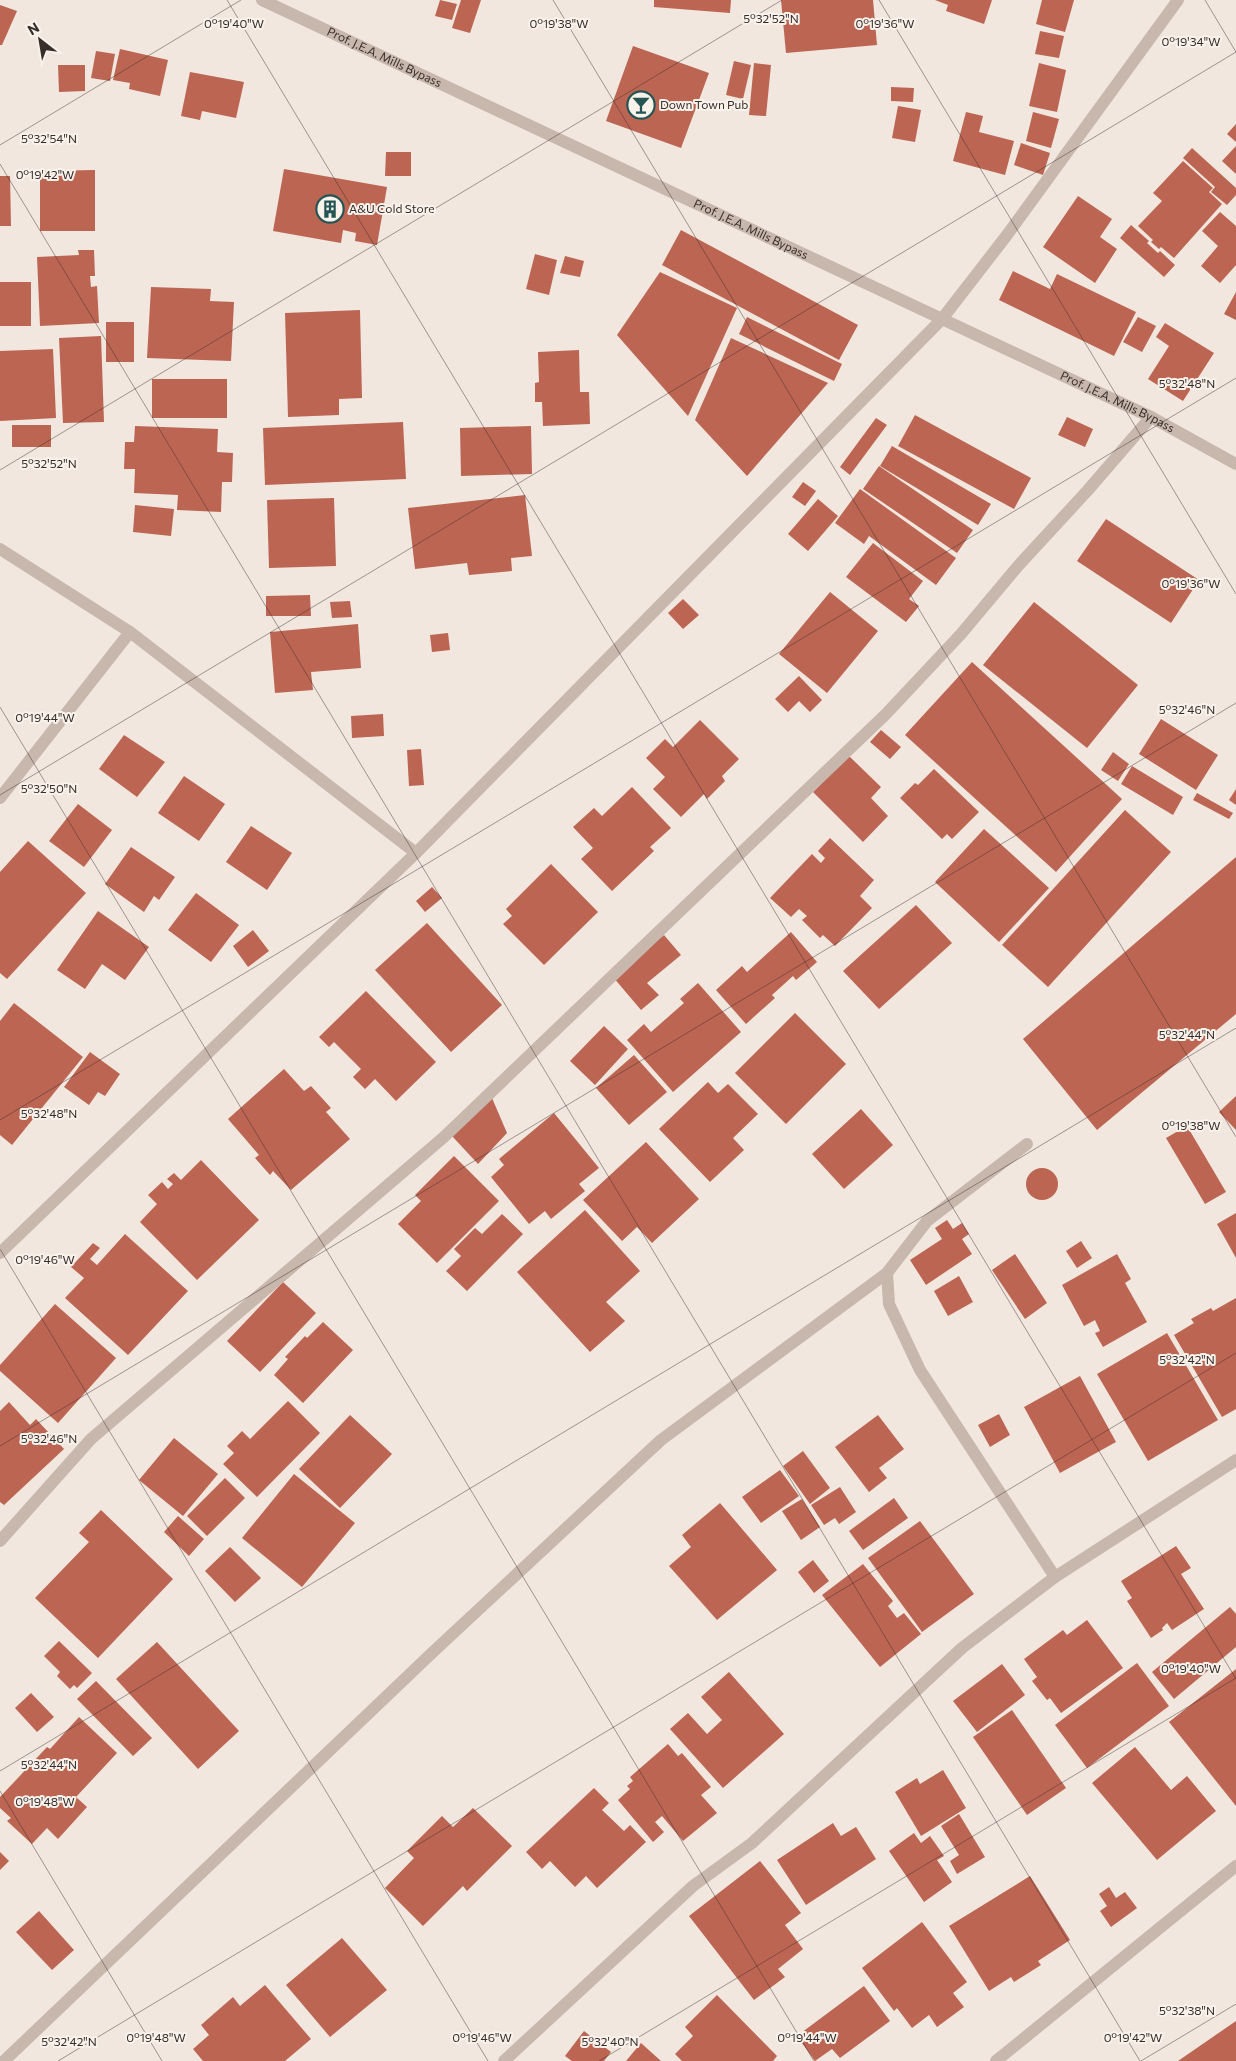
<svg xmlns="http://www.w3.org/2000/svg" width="1236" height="2061" font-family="Commissioner,sans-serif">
<rect width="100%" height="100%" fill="#f1e7df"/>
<!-- building -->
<g fill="#bc6552">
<polygon points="440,0 457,4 452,20 435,16"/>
<polygon points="461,0 481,0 470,33 452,28"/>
<polygon points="654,0 731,0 730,13 654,7"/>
<polygon points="781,0 873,0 877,45 786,53"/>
<polygon points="935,0 992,0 984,24 946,11 948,5"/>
<polygon points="1042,0 1074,0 1065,32 1036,24"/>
<polygon points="0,5 17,11 2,45 0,45"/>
<polygon points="1040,31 1064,36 1059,58 1035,54"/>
<polygon points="633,46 709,73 681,148 606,121"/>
<polygon points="120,49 168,60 160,96 129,89 130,83 113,80"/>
<polygon points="96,51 115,54 110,81 91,78"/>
<polygon points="734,61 751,65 743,99 726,95"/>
<polygon points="754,63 771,65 766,116 749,115"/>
<polygon points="1039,63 1066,70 1057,112 1029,106"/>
<polygon points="58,65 85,65 85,91 59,92"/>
<polygon points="190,72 244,82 236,118 202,111 200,120 181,116"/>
<polygon points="891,87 914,88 913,102 891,101"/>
<polygon points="898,106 921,110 915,142 892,138"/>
<polygon points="966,112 983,116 979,132 1014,141 1005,175 953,161"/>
<polygon points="1033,112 1059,119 1051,148 1026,141"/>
<polygon points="1236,124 1236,142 1227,134"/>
<polygon points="1021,143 1050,153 1043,175 1014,165"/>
<polygon points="1236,146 1236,174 1222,161"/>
<polygon points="1192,148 1236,188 1236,195 1227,205 1211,192 1215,187 1183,158"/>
<polygon points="386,152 411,152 411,176 385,176"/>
<polygon points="1183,161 1213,188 1209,192 1222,204 1174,258 1161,247 1159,249 1151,242 1153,240 1138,226 1162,201 1153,193"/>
<polygon points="284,169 387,187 377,245 355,241 356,233 343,230 341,243 273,231"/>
<polygon points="95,170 95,231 40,231 40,171"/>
<polygon points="0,176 10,176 11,226 0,226"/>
<polygon points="1078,196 1112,219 1100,237 1117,249 1095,283 1043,247"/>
<polygon points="1220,212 1236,226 1236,265 1220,283 1201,266 1218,246 1202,231"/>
<polygon points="1131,225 1149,241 1147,243 1158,253 1160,251 1175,265 1164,277 1120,238"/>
<polygon points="681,230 858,325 839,360 662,265"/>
<polygon points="78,250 94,250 95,276 90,276 91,287 97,286 99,323 40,326 37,257 79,255"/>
<polygon points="535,254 557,260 549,295 526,289"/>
<polygon points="565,256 584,261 580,277 560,273"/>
<polygon points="1013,271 1050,289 1057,274 1136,312 1114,356 999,300"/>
<polygon points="660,272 737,308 688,416 617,335"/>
<rect x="0" y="282" width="31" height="44"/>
<polygon points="151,287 211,289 210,301 234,302 231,361 147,358"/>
<polygon points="1236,292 1236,320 1224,314"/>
<polygon points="360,310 362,398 339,399 339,415 288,417 285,313"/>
<polygon points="747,317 842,364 834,381 739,334"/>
<polygon points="1138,317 1156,326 1142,352 1123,342"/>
<rect x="106" y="322" width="28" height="40"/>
<polygon points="1165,323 1214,353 1183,401 1148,379 1169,346 1156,337"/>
<polygon points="101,336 104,422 63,423 59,338"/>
<polygon points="731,338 828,383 747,476 695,420"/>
<polygon points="53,349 56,418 0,421 0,351"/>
<polygon points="579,350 580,392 589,392 590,424 543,426 542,402 535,402 535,383 539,382 538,352"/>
<rect x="152" y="379" width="75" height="39"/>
<polygon points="915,415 1031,478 1014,509 898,446"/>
<polygon points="1067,417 1093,429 1085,447 1058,435"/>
<polygon points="876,418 887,425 850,475 840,467"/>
<polygon points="403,422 406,479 265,485 263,428"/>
<rect x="12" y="425" width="39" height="22"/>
<polygon points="135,426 218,429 217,452 233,453 232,482 222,482 221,512 177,510 178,495 134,493 135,469 124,469 125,442 134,442"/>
<polygon points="531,426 532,474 461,476 460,428"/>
<polygon points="892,446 991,504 978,525 880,466"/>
<polygon points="879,466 973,530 957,553 863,489"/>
<polygon points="803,482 816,491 805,506 792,497"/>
<polygon points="860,489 956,558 936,585 869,536 864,544 835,523"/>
<polygon points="525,495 532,556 511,558 512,571 469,575 467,563 415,569 408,508"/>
<polygon points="334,498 336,566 269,568 267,500"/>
<polygon points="818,499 838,516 808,551 788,534"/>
<polygon points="135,505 174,509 171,536 133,532"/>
<polygon points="1106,519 1199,580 1171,623 1077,561"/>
<polygon points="873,543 923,581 909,599 919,606 906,622 846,577"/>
<polygon points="830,592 878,631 827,693 779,654"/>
<polygon points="310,595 311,616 266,616 266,596"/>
<polygon points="683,599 699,615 683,629 668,613"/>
<polygon points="350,601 352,617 332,618 330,602"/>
<polygon points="1034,602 1138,685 1087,748 983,665"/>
<polygon points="358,624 361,668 311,672 313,690 275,693 270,632"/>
<polygon points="448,633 450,650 432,652 430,635"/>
<polygon points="972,662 1122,799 1056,872 905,735"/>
<polygon points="799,676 822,700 810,712 799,701 788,712 775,699"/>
<polygon points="383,714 384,736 352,738 351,716"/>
<polygon points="1161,719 1218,755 1196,790 1139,754"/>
<polygon points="700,720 739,759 722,776 725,781 707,799 704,794 681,817 653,789 665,777 646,758 665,739 673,747"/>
<polygon points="881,730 901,747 890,759 870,742"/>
<polygon points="124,735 165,762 137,797 99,769"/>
<polygon points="421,749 424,785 409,786 407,750"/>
<polygon points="1113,752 1129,764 1118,781 1101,770"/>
<polygon points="849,756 881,787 871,798 888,816 863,842 813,792"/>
<polygon points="1132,766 1183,797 1173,815 1121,784"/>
<polygon points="934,769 979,812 952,839 947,834 942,839 900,798 915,783 918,785"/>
<polygon points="184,776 225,804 199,841 158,813"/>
<polygon points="632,787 671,828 650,847 654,851 612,891 581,859 593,848 573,827 594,808 602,816"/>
<polygon points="1236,789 1236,805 1229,800"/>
<polygon points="1197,793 1233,813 1229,819 1193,800"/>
<polygon points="78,804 112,830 84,867 49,841"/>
<polygon points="1125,810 1171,852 1048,987 1002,945"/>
<polygon points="251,826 292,853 267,890 226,862"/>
<polygon points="984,829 1049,888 999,942 935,882"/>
<polygon points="830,838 874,880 860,896 872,908 835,946 823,935 820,938 802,920 807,916 799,909 791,917 770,898 812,854 821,863 825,858 818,851"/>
<polygon points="28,841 86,893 7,979 0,973 0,872"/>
<polygon points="131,847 175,877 159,900 154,896 144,912 105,884"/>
<polygon points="1236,857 1236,1014 1097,1130 1023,1039"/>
<polygon points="551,864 598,912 544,965 503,924 512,916 506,909"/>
<polygon points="432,887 442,898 425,912 416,901"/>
<polygon points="196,893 239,925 211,962 168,930"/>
<polygon points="916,905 952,943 879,1009 843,971"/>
<polygon points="98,911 149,947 125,980 102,964 85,989 57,970"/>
<polygon points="427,923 502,1005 451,1052 375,970"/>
<polygon points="253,930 269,951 248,967 233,946"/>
<polygon points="791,932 817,962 796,980 793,976 772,995 775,998 746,1024 716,990 742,966 747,972"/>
<polygon points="664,935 681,955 647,983 659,995 641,1010 613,977"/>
<polygon points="698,983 741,1032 673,1092 627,1040 644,1024 651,1032 684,1003 680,999"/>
<polygon points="366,991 436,1062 396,1101 375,1079 365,1089 353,1077 361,1069 334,1042 329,1047 319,1037"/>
<polygon points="14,1003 83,1057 12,1145 0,1135 0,1021"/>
<polygon points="795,1013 846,1064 786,1124 735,1073"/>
<polygon points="604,1026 628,1049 595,1085 570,1061"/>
<polygon points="90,1052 120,1074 105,1096 98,1092 89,1105 64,1087"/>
<polygon points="634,1055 667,1092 629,1125 596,1088"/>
<polygon points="284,1069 304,1091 311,1086 331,1108 326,1112 350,1139 291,1190 273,1171 270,1175 255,1158 259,1155 228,1119"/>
<polygon points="708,1082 718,1093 728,1084 758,1114 733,1138 744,1150 710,1182 659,1129"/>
<polygon points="1236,1096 1236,1130 1219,1112"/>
<polygon points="492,1098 507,1133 478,1164 452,1136"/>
<polygon points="861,1109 893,1145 844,1189 812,1154"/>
<polygon points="554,1113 599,1168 579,1184 585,1191 551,1219 545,1211 529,1224 491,1177 504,1165 499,1159"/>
<polygon points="1187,1126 1226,1192 1205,1204 1166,1138"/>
<polygon points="646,1142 699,1199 652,1243 637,1227 622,1241 583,1200"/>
<polygon points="454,1156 499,1201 437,1263 398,1224 421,1201 415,1195"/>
<polygon points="201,1160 259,1220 197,1280 140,1222 157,1204 148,1195 162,1182 168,1189 173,1184 167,1179 174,1173 181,1180"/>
<circle cx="1042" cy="1184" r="16"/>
<polygon points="585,1210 640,1271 606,1302 625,1321 590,1352 517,1272"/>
<polygon points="1236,1213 1236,1258 1217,1224"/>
<polygon points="502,1214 523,1234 467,1291 446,1271 461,1256 454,1249 475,1228 482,1234"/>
<polygon points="947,1220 953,1229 962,1223 969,1234 962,1239 972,1254 926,1285 910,1260 942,1239 935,1228"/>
<polygon points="125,1234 188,1291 128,1355 65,1298 84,1278 71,1267 93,1243 100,1248 90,1259 97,1265"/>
<polygon points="1081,1241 1092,1258 1077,1268 1066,1251"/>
<polygon points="1015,1254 1047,1303 1025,1319 992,1270"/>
<polygon points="1117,1254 1131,1279 1125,1283 1147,1322 1103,1347 1095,1333 1100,1331 1095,1320 1084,1326 1062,1285"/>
<polygon points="959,1276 973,1302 948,1316 934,1291"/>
<polygon points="283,1282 316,1313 260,1372 227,1341"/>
<polygon points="1236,1298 1236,1409 1222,1417 1174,1335 1194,1323 1191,1319 1211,1308 1213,1311"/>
<polygon points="55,1304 116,1358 58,1423 0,1371 0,1365"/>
<polygon points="323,1322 353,1350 303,1403 274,1375 288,1359 285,1357 305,1336 307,1338"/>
<polygon points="1167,1333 1218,1420 1148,1461 1097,1374"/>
<polygon points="1080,1376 1116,1442 1060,1473 1024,1407"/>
<polygon points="288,1401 320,1433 257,1497 223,1464 234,1453 227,1446 242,1431 250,1439"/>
<polygon points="9,1402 30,1425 36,1419 64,1449 4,1505 0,1502 0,1411"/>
<polygon points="999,1414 1010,1435 990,1447 978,1425"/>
<polygon points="350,1415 392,1454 340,1508 299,1469"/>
<polygon points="878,1415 904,1449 879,1468 887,1478 869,1492 835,1447"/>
<polygon points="174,1438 218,1474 183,1516 139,1480"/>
<polygon points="803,1451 830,1488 810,1504 783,1466"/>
<polygon points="780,1470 799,1496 761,1523 742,1497"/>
<polygon points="294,1474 355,1523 302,1587 242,1538"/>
<polygon points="225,1478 245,1498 207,1536 187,1516"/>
<polygon points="840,1487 856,1512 839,1524 835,1518 824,1525 811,1505"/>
<polygon points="894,1498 908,1518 863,1550 849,1531"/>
<polygon points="802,1499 820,1527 801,1540 782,1511"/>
<polygon points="720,1503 777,1570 717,1620 669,1566 691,1547 682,1535"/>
<polygon points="101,1510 173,1579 98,1658 35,1598 89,1542 79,1533"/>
<polygon points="178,1516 204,1539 189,1556 164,1532"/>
<polygon points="920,1521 974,1594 922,1632 868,1558"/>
<polygon points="1176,1546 1191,1568 1181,1574 1204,1609 1172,1630 1167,1623 1162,1628 1163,1630 1151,1638 1127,1601 1132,1598 1121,1581"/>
<polygon points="230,1547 261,1578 235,1602 205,1571"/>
<polygon points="813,1560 829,1581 814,1593 798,1572"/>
<polygon points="863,1564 893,1601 888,1606 897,1618 904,1613 921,1634 880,1667 822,1595"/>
<polygon points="1230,1607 1236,1614 1236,1647 1174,1699 1152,1672"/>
<polygon points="1087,1620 1123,1668 1061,1713 1050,1698 1047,1700 1032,1681 1037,1677 1024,1659 1063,1630 1067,1635"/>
<polygon points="59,1641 92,1673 77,1688 74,1685 70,1689 57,1676 60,1672 44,1656"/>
<polygon points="157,1642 239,1731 198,1769 116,1679"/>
<polygon points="1137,1663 1169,1706 1087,1768 1055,1725"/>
<polygon points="1002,1664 1025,1695 977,1732 953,1701"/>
<polygon points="1236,1669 1236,1806 1169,1722"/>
<polygon points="729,1672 784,1734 723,1788 670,1729 688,1713 707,1734 722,1720 701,1697"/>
<polygon points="96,1681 152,1738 133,1756 77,1699"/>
<polygon points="31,1693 54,1717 37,1732 15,1708"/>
<polygon points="1012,1710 1066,1788 1027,1815 973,1737"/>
<polygon points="79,1717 117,1753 76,1797 87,1807 58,1839 47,1828 32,1844 7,1821 11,1818 0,1808 0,1797 47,1747 50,1749"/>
<polygon points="668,1744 678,1756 682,1753 711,1787 701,1795 717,1813 683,1841 662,1816 655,1822 664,1832 653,1842 618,1800 630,1789 627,1786 633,1781 630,1777"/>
<polygon points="1135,1747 1171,1790 1187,1776 1216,1811 1157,1860 1092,1783"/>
<polygon points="943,1770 966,1808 921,1836 895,1792 917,1778 920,1784"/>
<polygon points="594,1788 609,1803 602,1810 624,1831 630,1825 646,1842 597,1888 586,1876 575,1887 550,1861 542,1869 526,1852"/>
<polygon points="473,1808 512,1846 467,1891 463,1886 423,1926 385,1888 414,1858 407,1851 442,1816 453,1827"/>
<polygon points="959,1814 985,1857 957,1874 950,1861 959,1855 941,1826"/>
<polygon points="833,1823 841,1836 856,1827 876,1859 806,1905 777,1860"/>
<polygon points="914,1833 921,1843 930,1836 944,1856 937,1860 952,1882 924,1902 889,1851"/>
<polygon points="0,1852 9,1861 0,1870"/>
<polygon points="760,1861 801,1913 785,1925 803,1949 778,1969 785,1977 754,2000 689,1916"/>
<polygon points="1030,1876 1070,1940 1038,1961 1041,1965 1014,1982 1011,1977 989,1991 949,1926"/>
<polygon points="1109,1887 1116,1898 1125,1892 1137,1908 1111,1927 1100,1911 1107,1906 1099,1894"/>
<polygon points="39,1911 74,1950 52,1970 16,1932"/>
<polygon points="922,1922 967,1982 953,1993 964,2007 937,2027 929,2015 912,2028 897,2008 894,2011 862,1968"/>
<polygon points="342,1938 387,1990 330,2037 286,1985"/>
<polygon points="265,1985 311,2039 285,2061 203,2061 193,2049 209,2035 201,2025 233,1997 240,2006"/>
<polygon points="864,1986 890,2021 840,2058 832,2049 815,2061 797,2036"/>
<polygon points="717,1995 777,2056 773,2061 682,2061 675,2054 693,2036 685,2027"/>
<polygon points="1236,2021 1236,2061 1178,2061"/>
<polygon points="584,2031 611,2052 604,2061 572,2061 565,2056"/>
<polygon points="641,2043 661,2061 626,2061"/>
</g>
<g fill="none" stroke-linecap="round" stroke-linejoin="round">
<!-- minor -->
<g stroke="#c8b7ac" stroke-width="12">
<path id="s1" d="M262,0L1151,417L1236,464"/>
<polyline points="0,549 130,632 416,853"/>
<polyline points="0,798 130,632"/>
<polyline points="1027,1144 927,1221 887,1273 889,1304 920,1370 1055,1577"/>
<polyline points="0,1253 416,853 942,319 1007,235 1178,0"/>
<polyline points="0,1541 91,1439 444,1137 886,714 961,634 1018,566 1088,490 1151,417"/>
<polyline points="4,2061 434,1651 661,1440 887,1273"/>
<polyline points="504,2061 693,1886 752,1843 962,1648 1055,1577 1236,1460"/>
<polyline points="996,2061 1236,1866"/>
</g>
</g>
<!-- ticks -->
<path fill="none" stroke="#372d2a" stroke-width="1" stroke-opacity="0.45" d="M227,0L1236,1679M553,0L1236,1137M879,0L1236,594M1205,0L1236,52M0,145L241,0M0,164L1140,2061M0,470L782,0M0,707L814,2061M0,795L1236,52M0,1120L1236,378M0,1249L488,2061M0,1446L1236,703M0,1771L1236,1028M0,1791L162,2061M58,2061L1236,1353M599,2061L1236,1678M1141,2061L1236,2004"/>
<!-- icons -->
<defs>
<g id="bar-ring" transform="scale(1.4375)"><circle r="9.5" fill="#f9f2eb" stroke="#235555" stroke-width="1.5"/><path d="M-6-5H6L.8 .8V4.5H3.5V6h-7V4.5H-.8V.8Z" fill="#235555"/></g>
<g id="building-ring" transform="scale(1.4375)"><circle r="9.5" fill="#f9f2eb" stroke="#235555" stroke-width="1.5"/><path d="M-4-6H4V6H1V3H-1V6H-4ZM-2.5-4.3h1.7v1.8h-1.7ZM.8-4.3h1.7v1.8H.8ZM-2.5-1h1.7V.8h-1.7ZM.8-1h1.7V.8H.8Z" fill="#235555"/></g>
</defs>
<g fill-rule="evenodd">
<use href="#bar-ring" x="641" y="105"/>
<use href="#building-ring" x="330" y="209"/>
</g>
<g text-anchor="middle" stroke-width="4" stroke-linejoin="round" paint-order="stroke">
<!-- street labels -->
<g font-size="12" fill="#372d2a" stroke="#f9f2eb">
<text dy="4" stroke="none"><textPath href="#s1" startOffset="135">Prof. J.E.A. Mills Bypass</textPath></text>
<text dy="4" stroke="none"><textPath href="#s1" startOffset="540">Prof. J.E.A. Mills Bypass</textPath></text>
<text dy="4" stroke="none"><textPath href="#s1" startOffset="945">Prof. J.E.A. Mills Bypass</textPath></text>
</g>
<!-- poi labels -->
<g font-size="12" fill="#372d2a" stroke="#f9f2eb" text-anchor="start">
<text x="660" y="109">Down Town Pub</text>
<text x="349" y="213">A&amp;U Cold Store</text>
</g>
</g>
<g font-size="12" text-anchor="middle" fill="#372d2a" stroke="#f9f2eb" stroke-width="4" stroke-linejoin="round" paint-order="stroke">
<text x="771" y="23">5°32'52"N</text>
<text x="234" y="28">0°19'40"W</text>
<text x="559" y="28">0°19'38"W</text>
<text x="885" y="28">0°19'36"W</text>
<text x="1191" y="46">0°19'34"W</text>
<text x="49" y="143">5°32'54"N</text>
<text x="45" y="179">0°19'42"W</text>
<text x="1187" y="388">5°32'48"N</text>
<text x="49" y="468">5°32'52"N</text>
<text x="1191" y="588">0°19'36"W</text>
<text x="1187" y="714">5°32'46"N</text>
<text x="45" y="722">0°19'44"W</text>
<text x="49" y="793">5°32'50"N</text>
<text x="1187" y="1039">5°32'44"N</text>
<text x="49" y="1118">5°32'48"N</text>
<text x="1191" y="1130">0°19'38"W</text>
<text x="45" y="1264">0°19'46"W</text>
<text x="1187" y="1364">5°32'42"N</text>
<text x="49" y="1443">5°32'46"N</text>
<text x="1191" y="1673">0°19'40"W</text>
<text x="49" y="1769">5°32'44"N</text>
<text x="45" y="1806">0°19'48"W</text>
<text x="1187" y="2015">5°32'38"N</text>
<text x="156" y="2042">0°19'48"W</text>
<text x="482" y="2042">0°19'46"W</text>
<text x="807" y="2042">0°19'44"W</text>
<text x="1133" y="2042">0°19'42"W</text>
<text x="69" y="2046">5°32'42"N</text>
<text x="610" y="2046">5°32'40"N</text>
</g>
<!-- north arrow -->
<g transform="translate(40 40) rotate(329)" stroke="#f9f2eb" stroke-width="4" paint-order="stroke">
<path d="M0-4L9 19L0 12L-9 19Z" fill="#372d2a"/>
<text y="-8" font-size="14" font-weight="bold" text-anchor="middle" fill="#372d2a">N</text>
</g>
</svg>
